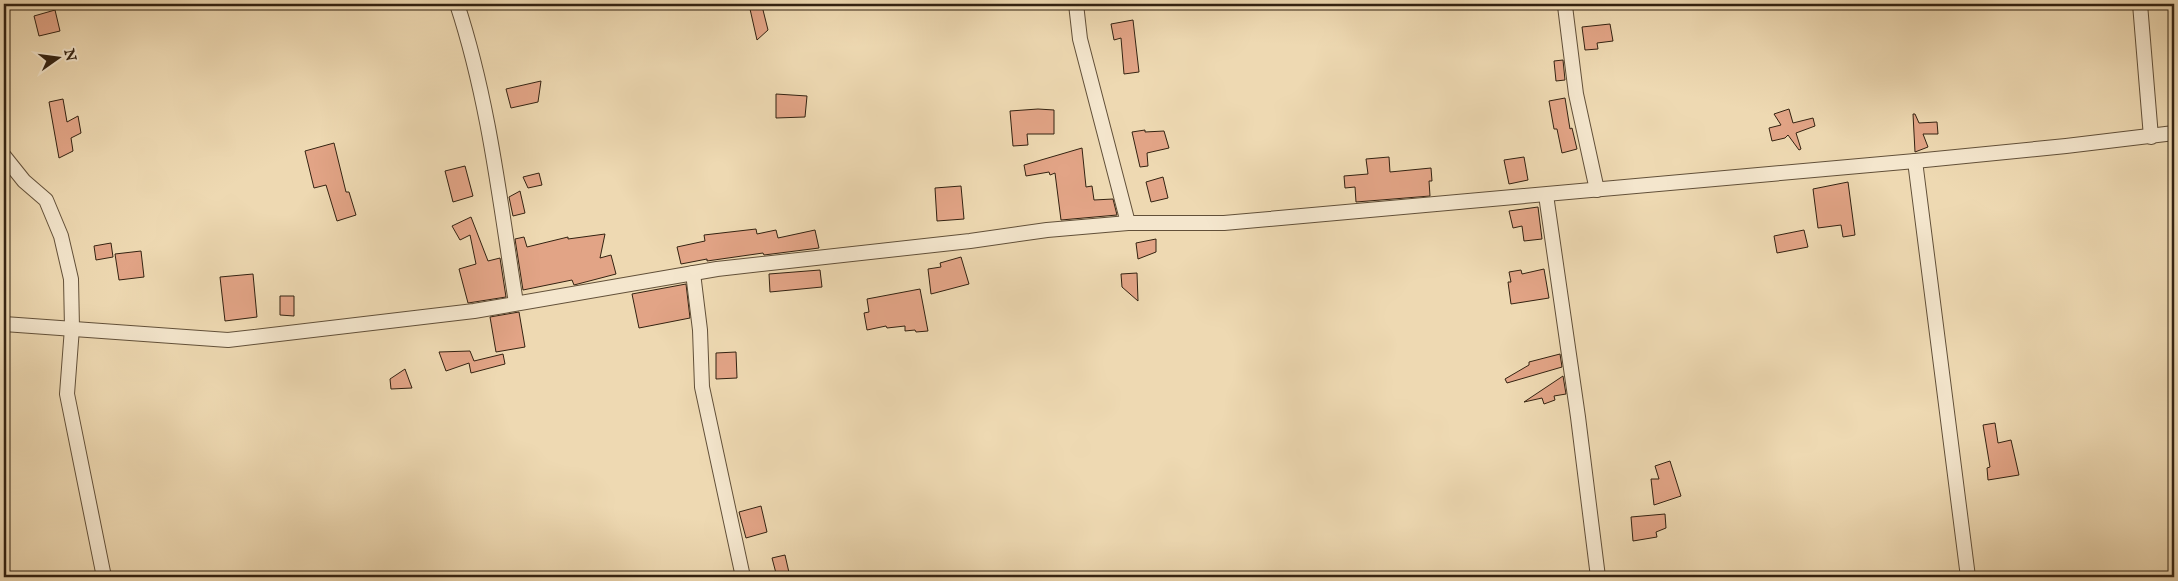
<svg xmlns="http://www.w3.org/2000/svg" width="2178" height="581" font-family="'IM FELL English',serif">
<rect width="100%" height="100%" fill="#eed9b2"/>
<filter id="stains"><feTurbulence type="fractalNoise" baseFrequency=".004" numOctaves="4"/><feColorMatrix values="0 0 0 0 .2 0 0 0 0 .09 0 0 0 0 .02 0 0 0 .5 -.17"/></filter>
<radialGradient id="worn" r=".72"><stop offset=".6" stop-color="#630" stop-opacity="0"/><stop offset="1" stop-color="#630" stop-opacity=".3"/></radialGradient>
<!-- building -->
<g fill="#e2a486" stroke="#321">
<polygon points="762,6 768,30 757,40 750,9"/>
<polygon points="55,10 60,31 39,36 34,16"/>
<polygon points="1133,20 1139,72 1124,74 1121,38 1114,40 1111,24"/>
<polygon points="1610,24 1613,41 1597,43 1598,49 1585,50 1582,27"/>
<polygon points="1563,60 1565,80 1556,81 1554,61"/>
<polygon points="541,81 538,102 511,108 506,89"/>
<polygon points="776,94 807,96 805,117 776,118"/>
<polygon points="1565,98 1570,129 1572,128 1577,149 1562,153 1557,129 1554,129 1549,101"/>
<polygon points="63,99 67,122 78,116 81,133 71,138 73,151 59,158 49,102"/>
<polygon points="1038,109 1054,110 1054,134 1027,134 1028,145 1013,146 1010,111"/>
<polygon points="1789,109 1793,123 1813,118 1815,126 1796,133 1801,149 1799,150 1788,135 1785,138 1772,141 1769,128 1781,125 1774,114"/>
<polygon points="1913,114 1915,114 1919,123 1937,122 1938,134 1923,134 1928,147 1915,152"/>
<polygon points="1145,130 1145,132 1164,131 1169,148 1147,153 1148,166 1140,167 1132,132"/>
<polygon points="334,143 346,192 349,192 356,215 337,221 326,185 314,188 305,151"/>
<polygon points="1082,148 1086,187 1092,186 1094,200 1113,199 1117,215 1061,220 1055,173 1050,175 1049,172 1026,176 1024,165"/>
<polygon points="1389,157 1390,172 1431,168 1432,181 1429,181 1430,196 1356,202 1355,187 1345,188 1344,176 1368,174 1366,159"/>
<polygon points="1524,157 1528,180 1509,184 1504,160"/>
<polygon points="465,166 473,196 453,202 445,171"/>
<polygon points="539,173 542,185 528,188 523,177"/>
<polygon points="1163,177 1168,198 1151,202 1146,182"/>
<polygon points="1848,182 1855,235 1843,237 1841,225 1818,228 1813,189"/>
<polygon points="961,186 964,219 937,221 935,188"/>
<polygon points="520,191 525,213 513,216 509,197"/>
<polygon points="1538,207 1542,239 1524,241 1522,226 1513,228 1509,211"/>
<polygon points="471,217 488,261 500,258 506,297 468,303 459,269 476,264 470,235 460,240 452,226"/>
<polygon points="756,229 757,234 776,230 778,238 815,230 819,248 764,255 763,253 707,261 707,259 681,264 677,247 705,241 704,235"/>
<polygon points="1804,230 1808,247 1777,253 1774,236"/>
<polygon points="605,234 600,258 611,255 616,274 574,285 572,280 523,290 515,239 524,237 527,247 568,237 568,239"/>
<polygon points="1156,239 1156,252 1138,259 1136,243"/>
<polygon points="111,243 113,257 96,260 94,246"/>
<polygon points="141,251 144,277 119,280 115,254"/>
<polygon points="961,257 969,284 931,294 928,269 941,267 940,263"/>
<polygon points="1544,269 1549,298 1511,304 1508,282 1511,282 1509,272 1521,270 1522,274"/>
<polygon points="820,270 822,287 770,292 769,274"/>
<polygon points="1137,273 1138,301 1122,287 1121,274"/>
<polygon points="253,274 257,317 225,321 220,277"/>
<polygon points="686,284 690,318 639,328 632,294"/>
<polygon points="920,289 928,331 916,332 915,330 905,331 905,326 887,328 886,326 867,330 864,313 869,312 867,299"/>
<polygon points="280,296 294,296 294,316 280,315"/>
<polygon points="519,312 525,347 496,352 490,317"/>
<polygon points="470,351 474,361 503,354 505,364 471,373 469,363 446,371 439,352"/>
<polygon points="736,352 737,378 716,379 716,353"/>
<polygon points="1560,354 1562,367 1507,383 1505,379 1529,365 1529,362"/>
<polygon points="405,369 412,388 391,389 390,379"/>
<polygon points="1563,376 1566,394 1554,396 1555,400 1544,404 1542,398 1524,402"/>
<polygon points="1995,423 1998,443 2011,440 2019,475 1988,480 1987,468 1990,467 1983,425"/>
<polygon points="1670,461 1681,496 1654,505 1651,479 1659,479 1655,466"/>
<polygon points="761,506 767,532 746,538 739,512"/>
<polygon points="1665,514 1666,528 1656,532 1657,537 1633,541 1631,517"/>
<polygon points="785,555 790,577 777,577 772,558"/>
</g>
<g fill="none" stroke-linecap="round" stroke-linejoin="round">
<!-- street casing -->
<g stroke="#625039" stroke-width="16">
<g id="street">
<path d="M457,4C489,101 500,202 516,303"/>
<polyline points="1076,4 1080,39 1128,223"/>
<polyline points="2140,4 2151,137"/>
<polyline points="1565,6 1576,94 1597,190"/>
<polyline points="4,156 24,181 46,200 61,236 71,279 72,328 67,394 104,577"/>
<polyline points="1915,161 1968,577"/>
<polyline points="1546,195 1578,417 1598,577"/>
<polyline points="693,273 700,330 702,387 743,577"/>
<polyline points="4,324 228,340 474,311 717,269 970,241 1047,230 1128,223 1224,223 1915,161 2066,146 2174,133"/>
</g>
</g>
<!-- street -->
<use href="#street" stroke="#f4e6cd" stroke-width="14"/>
</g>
<!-- margin -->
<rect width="2178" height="581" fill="none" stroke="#eed9b2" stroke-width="20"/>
<rect x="5" y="5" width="2168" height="571" fill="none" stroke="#321" stroke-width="2.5"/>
<rect x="10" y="10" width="2158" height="561" fill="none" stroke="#321"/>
<!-- north arrow -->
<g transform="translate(58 58) rotate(76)" stroke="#f4e6cd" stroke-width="4" paint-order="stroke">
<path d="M0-4L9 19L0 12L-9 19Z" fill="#332211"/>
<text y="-8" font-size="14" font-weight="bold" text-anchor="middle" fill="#332211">N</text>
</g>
<rect width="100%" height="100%" filter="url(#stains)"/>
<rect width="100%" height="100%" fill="url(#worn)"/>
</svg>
